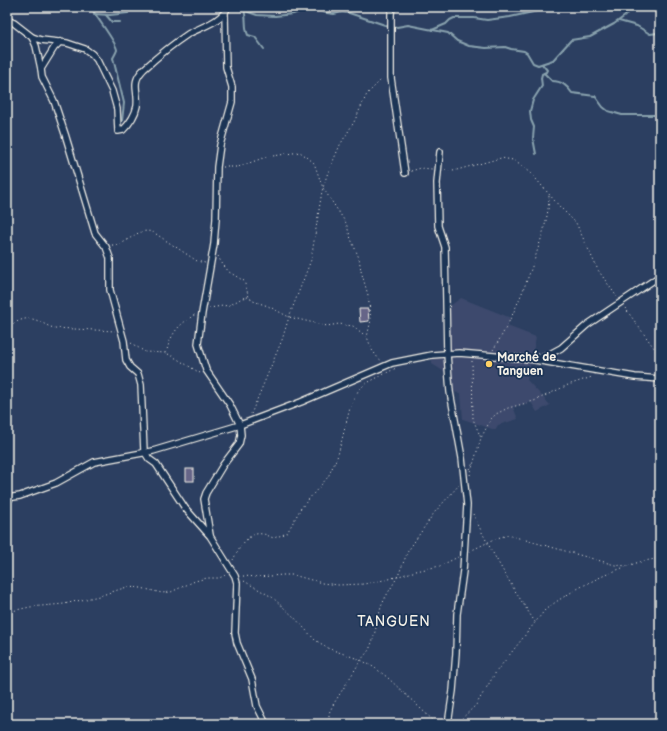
<svg xmlns="http://www.w3.org/2000/svg" width="667" height="731" font-family="'Balsamiq Sans',sans-serif">
<rect width="100%" height="100%" fill="#2c3f61"/>
<filter id="ink" filterUnits="userSpaceOnUse"><feTurbulence type="fractalNoise" baseFrequency=".025" numOctaves="2"/><feDisplacementMap in="SourceGraphic" scale="8" xChannelSelector="R" yChannelSelector="G"/><feConvolveMatrix kernelMatrix="1 2 1 2 8 2 1 2 1" color-interpolation-filters="sRGB"/></filter>
<g filter="url(#ink)">
<!-- built -->
<polygon fill="#3d4a6d" points="461,298 511,318 507,326 536,337 527,380 550,405 537,412 531,402 513,407 518,419 498,425 495,430 463,419 461,393 450,392 448,374 432,364 432,355 447,354 446,309"/>
<g fill="none" stroke-linecap="round" stroke-linejoin="round">
<!-- stream -->
<g stroke="#89a2ae" stroke-width="2">
<path d="M91,7C95,16 117,43 117,50C116,53 114,56 113,58L124,103L122,121"/>
<polyline points="234,7 257,15 275,16 293,14 310,8 327,13 334,14 342,12 349,13 385,25 397,27 408,25 448,33 457,41 469,46 486,48 505,47 511,49 524,51 527,53 533,63 538,65 553,60 571,40 590,37 614,24 625,16 632,7"/>
<path d="M244,10C247,18 244,27 248,35L255,37L264,49"/>
<polyline points="94,14 110,15 128,13 131,7"/>
<polyline points="106,15 112,22 120,22"/>
<polyline points="619,21 637,26 650,34 658,33 660,35"/>
<polyline points="432,30 446,24 450,20 454,18 474,18 487,20 510,17 556,7"/>
<path d="M544,73L552,81C562,81 567,86 572,93L595,96L603,107L608,111L622,115H660"/>
<polyline points="536,154 533,138 534,127 531,120 530,111 533,100 542,86 541,78 542,74 546,72 547,70 542,64"/>
</g>
</g>
<!-- building -->
<g fill="#666588" stroke="#f4f1e8">
<polygon points="359,309 368,309 369,321 360,322"/>
<rect x="186" y="469" width="8" height="12"/>
</g>
<g fill="none" stroke-linecap="round" stroke-linejoin="round">
<!-- minor casing -->
<g stroke="#f4f1e8" stroke-width="8">
<g id="minor">
<polyline points="392,7 391,14 391,78 405,173"/>
<path d="M7,20L14,23L32,37L41,40L67,43L85,49L92,54L97,60L112,91L117,109L118,131L123,130C130,123 135,116 137,106C139,90 130,83 144,69C157,57 173,44 188,34C201,27 221,22 228,7"/>
<polyline points="32,37 36,46 41,69"/>
<polyline points="60,42 54,48 41,69 42,77 54,101 65,134 95,233 106,247 110,258 110,290 124,341 126,360 130,367 138,374 141,385 144,451 149,459 156,464 185,508 210,536 235,576 237,583 235,633 237,643 252,679 257,706 266,724"/>
<polyline points="440,152 437,183 438,226 445,247 447,354 450,392 462,458 467,505 463,571 457,614 456,653 453,691 448,724"/>
<polyline points="533,359 548,355 561,348 587,325 660,276"/>
<polyline points="7,498 20,496 56,483 94,462 153,451 240,425 301,402 392,363 432,355 459,353 529,359 635,377 660,379"/>
<polyline points="210,535 204,499 206,493 223,465 239,444 241,435 240,425 230,405 206,370 198,344 202,313 214,244 216,219 217,167 220,145 232,102 232,87 226,67 225,13"/>
</g>
</g>
<!-- path -->
<g stroke="#f4f1e8" stroke-width="1" stroke-dasharray="1 3" stroke-linecap="butt">
<polyline points="223,167 238,167 266,157 300,152 307,157 314,163 323,188 346,223 351,239 359,258 361,271 368,295 371,320 367,337"/>
<polyline points="445,170 453,171 501,158 513,160 530,172 560,207 576,223 598,270 617,297"/>
<polyline points="411,171 421,168 432,169"/>
<path d="M112,245C129,246 134,227 153,232L197,261L205,263"/>
<polyline points="218,256 221,262 229,272 244,281 249,297 253,301 268,306 289,317 327,326 339,324 353,326 367,337 372,350 378,358 382,361"/>
<polyline points="209,308 230,305 242,298 248,297"/>
<polyline points="625,308 660,356"/>
<path d="M7,328C13,323 24,317 32,319C39,320 46,326 54,328L115,331"/>
<polyline points="131,343 145,352 166,353 174,357 200,373"/>
<path d="M493,350C511,322 523,292 534,261C541,239 549,218 549,195"/>
<path d="M166,353C172,332 177,326 196,314"/>
<polyline points="472,361 473,419 481,438"/>
<polyline points="251,414 282,340 289,317 311,260 322,191 327,175 340,145 354,122 367,94 382,79"/>
<polyline points="470,469 473,463"/>
<polyline points="470,475 481,438 491,419 496,414 508,408 534,401 568,385 592,377"/>
<path d="M473,514C491,552 512,587 535,622"/>
<polyline points="470,551 497,538 508,535 615,565 628,566"/>
<path d="M233,560C238,550 248,531 262,534C267,534 269,537 274,538L287,533L301,508L328,477L338,455L350,408L358,391L365,384L396,368"/>
<polyline points="243,576 258,577 283,575 293,575 322,583 338,585 364,584 389,579 416,571 440,566 458,557"/>
<polyline points="244,581 272,597 294,617 315,640 330,649 361,660 375,668 387,677 437,724"/>
<polyline points="7,612 30,607 64,604 99,596 127,587 141,588 162,593 171,592 195,581 207,578 219,578 224,576 226,574"/>
<polyline points="329,724 329,713 333,705 361,660 369,650 373,640 381,607 385,598 398,576 408,551 434,513 459,485"/>
<path d="M456,724L476,705L496,672L545,610C569,591 604,574 633,564C642,561 651,560 660,558"/>
</g>
<!-- minor -->
<use href="#minor" stroke="#1d3557" stroke-width="5.5"/>
</g>
</g>
<!-- markers -->
<circle fill="#ffd166" stroke="#1d3557" stroke-width="1.5" cx="489" cy="364" r="4"/>
<g text-anchor="middle" stroke-width="3.5" stroke-linejoin="round" paint-order="stroke">
<!-- poi labels -->
<g font-size="12" font-weight="bold" fill="#f4f1e8" stroke="#1d3557" text-anchor="start">
<text x="497" y="361">Marché de<tspan x="497" dy="14">Tanguen</tspan></text>
</g>
<!-- quarter labels -->
<g font-size="14" letter-spacing="1" fill="#f4f1e8" stroke="#1d3557">
<text x="394" y="626">TANGUEN</text>
</g>
</g>
<!-- margin -->
<rect width="667" height="731" fill="none" stroke="#1d3557" stroke-width="24"/>
<rect x="12" y="12" width="643" height="707" fill="none" stroke="#f4f1e8" stroke-width="1.5" filter="url(#ink)"/>
</svg>
